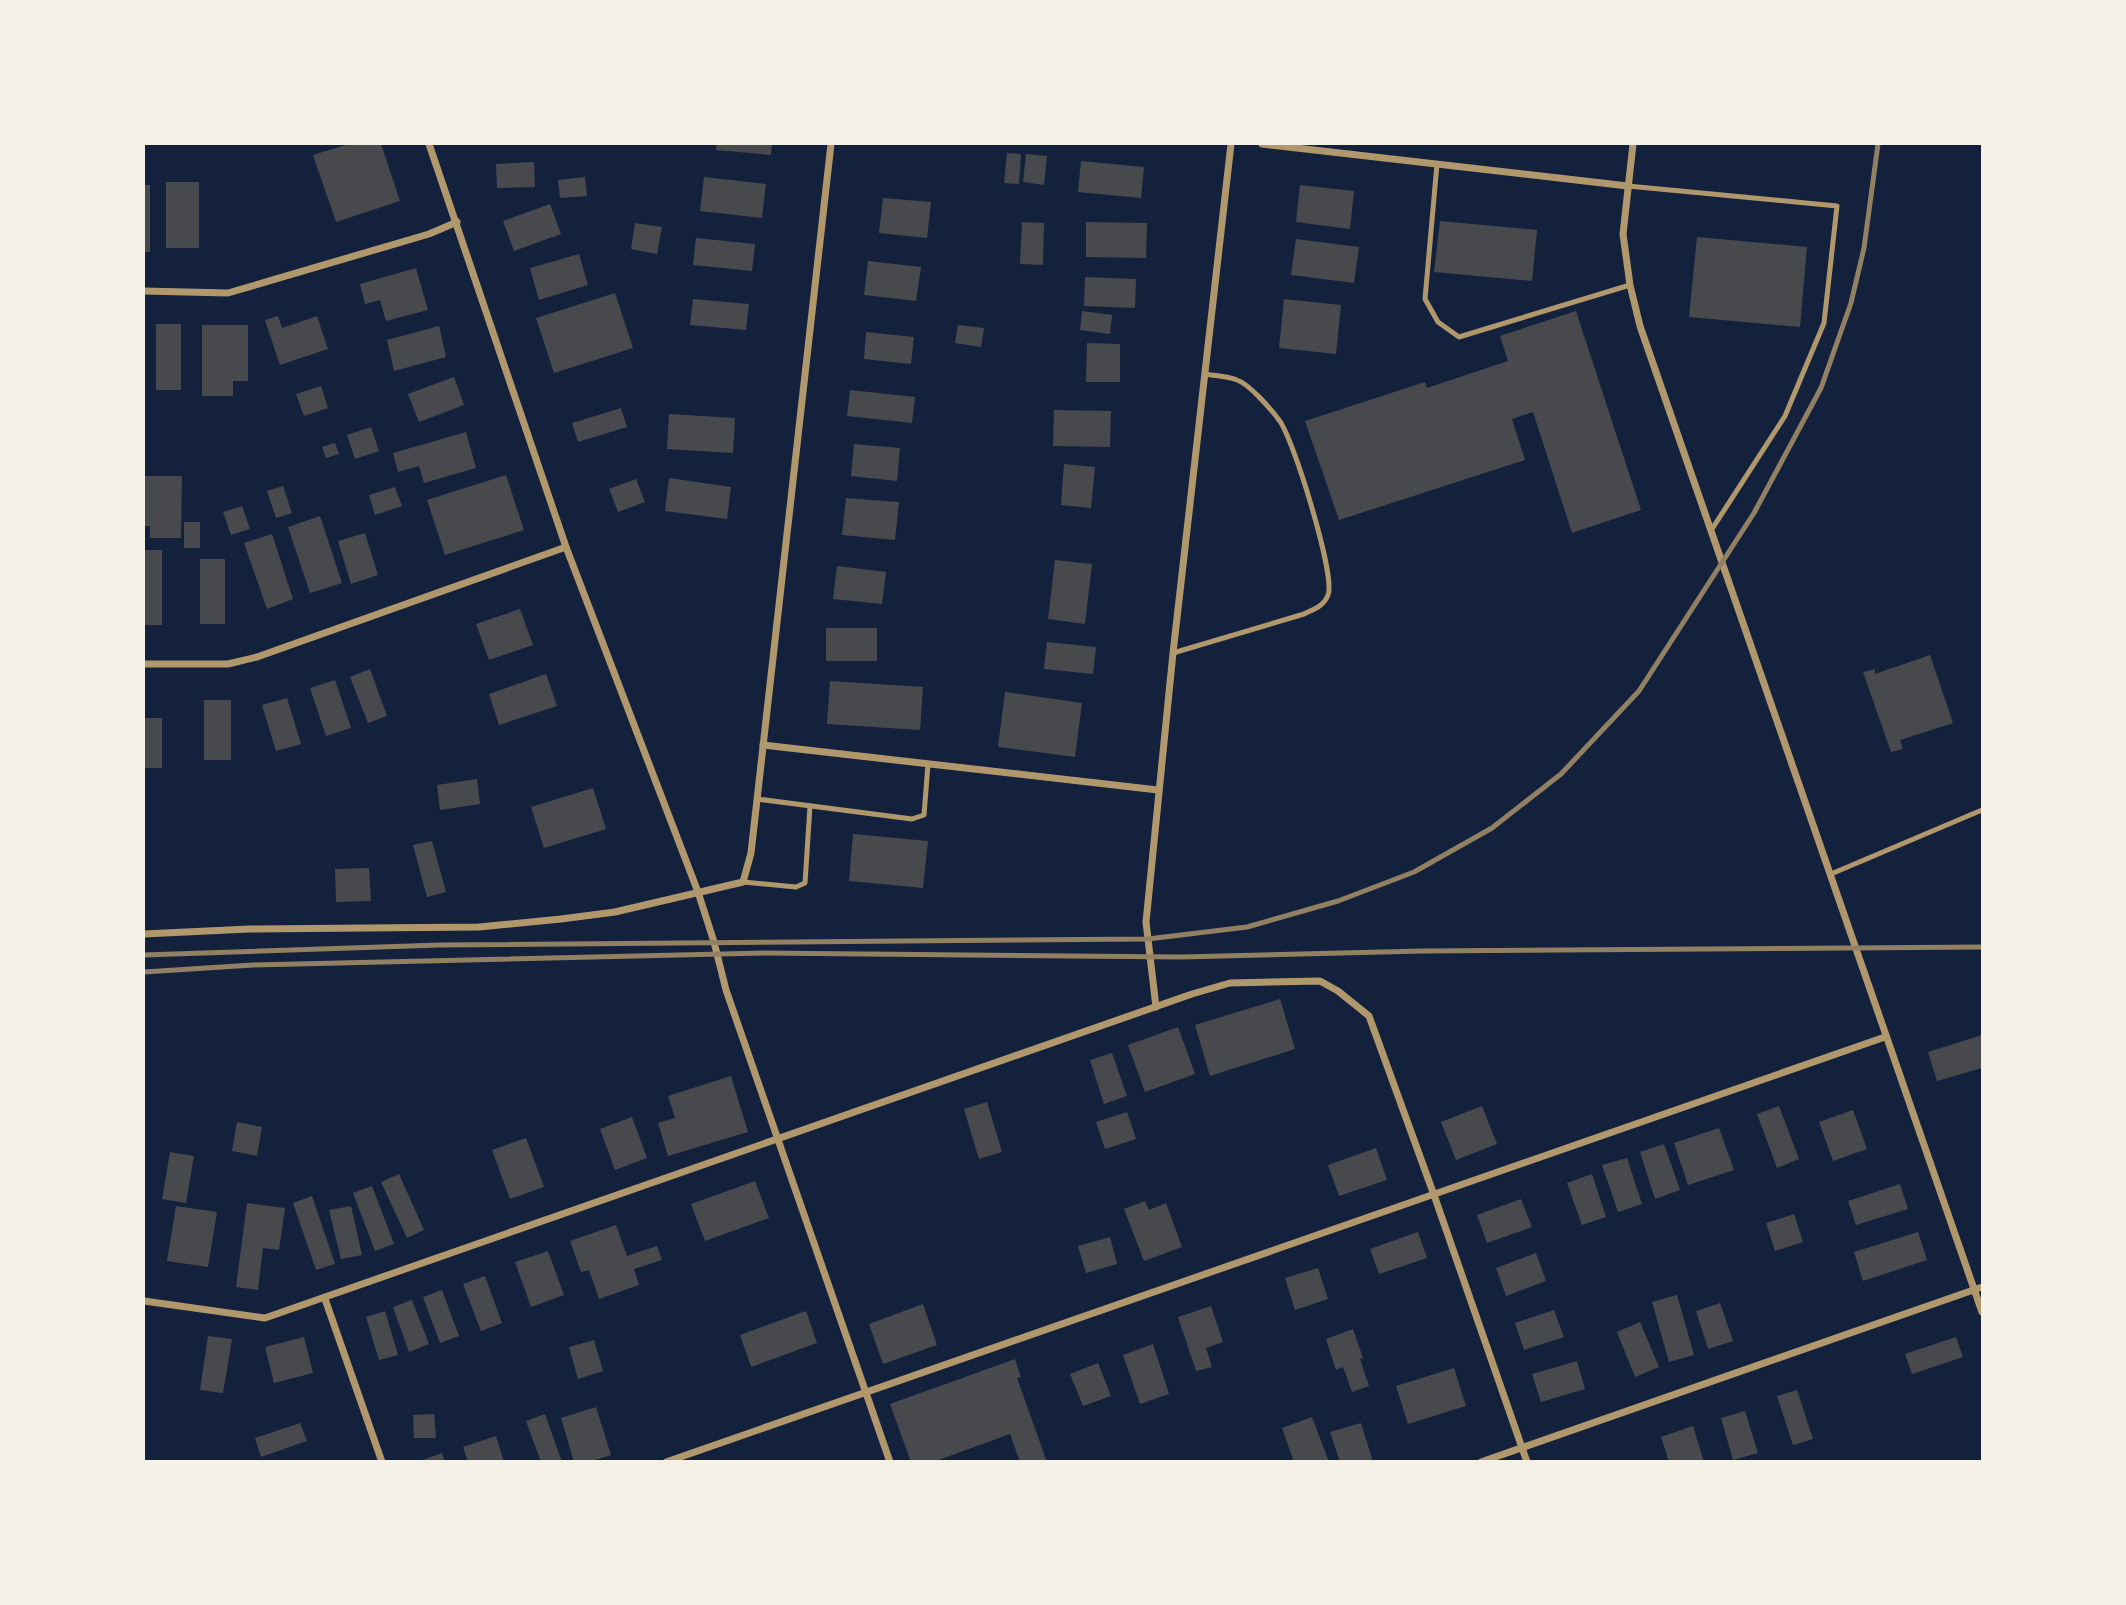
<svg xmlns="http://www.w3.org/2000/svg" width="2126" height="1605" font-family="'Roboto Serif',serif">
<rect width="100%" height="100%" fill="#14213d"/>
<!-- building -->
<g fill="#48494c">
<polygon points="349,144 381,144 400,201 336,222 313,155"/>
<polygon points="717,144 772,144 771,155 716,150"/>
<polygon points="1007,153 1021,154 1019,184 1004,183"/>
<polygon points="1026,154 1047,156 1044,185 1023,182"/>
<polygon points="1081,161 1144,167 1141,198 1078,192"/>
<polygon points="534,162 535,187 497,188 496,164"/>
<polygon points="585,177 587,196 560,198 558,180"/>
<polygon points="704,177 766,184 762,218 700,211"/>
<rect x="166" y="182" width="33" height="66"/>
<rect x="144" y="185" width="6" height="67"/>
<polygon points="1300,185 1354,191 1350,229 1296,222"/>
<polygon points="883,198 931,202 927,238 879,233"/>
<polygon points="550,204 561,234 514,251 503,221"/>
<polygon points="1440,221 1537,230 1532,281 1434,272"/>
<polygon points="1022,222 1044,223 1043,265 1020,264"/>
<polygon points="1086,222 1147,223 1146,258 1086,257"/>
<polygon points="635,223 662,227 657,254 631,249"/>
<polygon points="1697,237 1807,247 1800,327 1689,317"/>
<polygon points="696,238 755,244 752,271 693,265"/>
<polygon points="1296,239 1359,247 1354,283 1291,275"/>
<polygon points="579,254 588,285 539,300 530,268"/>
<polygon points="868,261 921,267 916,301 864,295"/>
<polygon points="416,268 428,310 386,321 380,300 365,304 360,284"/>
<polygon points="1085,277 1136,279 1135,308 1084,306"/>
<polygon points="615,293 633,348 554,373 536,318"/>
<polygon points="693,299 749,304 746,330 690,325"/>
<polygon points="1284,299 1341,305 1336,354 1279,348"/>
<polygon points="1082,311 1112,315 1110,334 1080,330"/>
<polygon points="1576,311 1641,510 1572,533 1533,412 1512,419 1525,460 1339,520 1305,421 1425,382 1427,388 1508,361 1500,336"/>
<polygon points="278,316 282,328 317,316 328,349 280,365 265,320"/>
<rect x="156" y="324" width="25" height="66"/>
<polygon points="202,325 248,325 248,381 233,381 233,396 202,396"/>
<polygon points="958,325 984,328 981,347 955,343"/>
<polygon points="439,326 446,357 394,371 387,340"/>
<polygon points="866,332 914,337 911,364 864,359"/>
<polygon points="1087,343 1120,344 1120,382 1086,382"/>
<polygon points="454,377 464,405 419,422 408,394"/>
<polygon points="321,386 328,408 304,416 296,394"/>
<polygon points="850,390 915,397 912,423 847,416"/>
<polygon points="621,408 627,427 578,442 572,423"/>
<polygon points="1054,410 1111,411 1110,447 1053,446"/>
<polygon points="669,414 735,418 733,453 667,449"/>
<polygon points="371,427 379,451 355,459 347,435"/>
<polygon points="466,432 476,468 424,483 419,466 398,472 393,453"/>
<polygon points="335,443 339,454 326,458 322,447"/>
<polygon points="854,444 900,448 897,481 851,476"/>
<polygon points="1064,464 1095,467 1091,508 1061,505"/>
<polygon points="506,475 524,530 445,555 427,500"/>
<polygon points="144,476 182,476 181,538 150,538 150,526 144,526"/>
<polygon points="669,478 731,487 727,519 665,511"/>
<polygon points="636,479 645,502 618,512 609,489"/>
<polygon points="283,486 292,513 276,518 267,491"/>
<polygon points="395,487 402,506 375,515 369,495"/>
<polygon points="846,498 899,502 895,540 842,535"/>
<polygon points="242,506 250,529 231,535 223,512"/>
<polygon points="320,516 342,583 310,593 288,527"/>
<rect x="184" y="522" width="16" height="26"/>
<polygon points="365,533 378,575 351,584 338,541"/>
<polygon points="272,534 293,599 267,609 244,543"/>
<rect x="144" y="550" width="18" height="75"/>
<rect x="200" y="559" width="25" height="65"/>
<polygon points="1055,560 1092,564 1085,624 1048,619"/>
<polygon points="837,566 886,572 882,604 833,599"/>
<polygon points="520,609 533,645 489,660 476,624"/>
<rect x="826" y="628" width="51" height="33"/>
<polygon points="1047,642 1096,647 1093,674 1044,669"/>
<polygon points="1930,655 1953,723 1900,740 1903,749 1891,752 1863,672 1875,669 1875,674"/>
<polygon points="370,669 387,716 368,723 350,677"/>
<polygon points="546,674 557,706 499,725 489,694"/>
<polygon points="335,680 351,728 326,736 310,688"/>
<polygon points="830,681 923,687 920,730 827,724"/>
<polygon points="1005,692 1082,703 1075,757 998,747"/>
<polygon points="287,698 301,744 276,751 262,705"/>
<rect x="204" y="700" width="27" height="60"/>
<rect x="144" y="718" width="18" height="50"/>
<polygon points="477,779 480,804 440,810 437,785"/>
<polygon points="593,788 606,829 544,848 531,807"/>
<polygon points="853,834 928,841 923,888 849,881"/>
<polygon points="432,841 446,892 427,897 413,845"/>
<polygon points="369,868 371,901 336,902 335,869"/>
<polygon points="1280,999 1295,1049 1210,1076 1195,1025"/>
<polygon points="1178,1027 1195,1074 1145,1092 1128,1045"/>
<polygon points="1982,1035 1982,1068 1937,1081 1928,1052"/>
<polygon points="1112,1053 1127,1096 1104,1104 1090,1060"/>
<polygon points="731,1076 748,1132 668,1156 658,1123 675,1118 668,1096"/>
<polygon points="987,1102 1002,1152 979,1159 964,1109"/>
<polygon points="1482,1106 1497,1144 1456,1160 1441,1122"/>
<polygon points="1779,1106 1799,1159 1777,1168 1757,1114"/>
<polygon points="1853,1110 1867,1149 1833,1161 1819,1122"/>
<polygon points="1127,1112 1136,1139 1105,1149 1096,1122"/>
<polygon points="632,1117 647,1158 615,1170 600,1129"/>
<polygon points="237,1122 262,1127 257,1156 232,1151"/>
<polygon points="1719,1128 1734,1170 1688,1185 1674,1143"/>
<polygon points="526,1138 544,1187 510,1199 492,1150"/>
<polygon points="1664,1144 1680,1190 1655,1199 1640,1152"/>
<polygon points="1376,1148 1387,1180 1339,1196 1328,1165"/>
<polygon points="170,1152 194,1156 186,1203 162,1199"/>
<polygon points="1627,1158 1642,1204 1618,1212 1602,1165"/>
<polygon points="399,1174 424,1230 407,1238 381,1182"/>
<polygon points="1592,1174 1606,1217 1582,1225 1567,1183"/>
<polygon points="755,1181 769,1218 705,1241 691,1204"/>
<polygon points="1900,1184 1908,1209 1856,1225 1848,1201"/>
<polygon points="372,1186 394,1244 375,1251 353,1193"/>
<polygon points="312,1196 335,1264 316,1270 293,1203"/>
<polygon points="1521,1199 1532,1227 1487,1243 1477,1215"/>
<polygon points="1145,1201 1149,1210 1166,1203 1182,1247 1144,1261 1124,1209"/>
<polygon points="247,1203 285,1208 279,1250 263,1248 258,1290 236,1287"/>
<polygon points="176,1206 217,1212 208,1267 167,1261"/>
<polygon points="351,1206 362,1255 341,1259 329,1210"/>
<polygon points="1794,1214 1803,1242 1775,1251 1766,1223"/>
<polygon points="616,1225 627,1256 657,1246 662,1260 634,1269 639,1285 599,1299 589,1270 581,1272 570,1241"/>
<polygon points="1418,1232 1427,1258 1379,1274 1370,1249"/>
<polygon points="1918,1232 1927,1260 1863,1281 1854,1252"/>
<polygon points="1110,1237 1117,1264 1086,1273 1078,1246"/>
<polygon points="548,1251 564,1295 531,1307 515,1262"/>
<polygon points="1536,1253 1546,1281 1506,1296 1496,1268"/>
<polygon points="1318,1268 1328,1299 1295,1310 1285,1278"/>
<polygon points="485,1276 502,1323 481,1331 463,1284"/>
<polygon points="442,1290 459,1336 440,1343 423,1297"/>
<polygon points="1677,1295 1694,1355 1669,1362 1652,1302"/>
<polygon points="412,1300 429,1344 409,1352 393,1307"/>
<polygon points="1720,1303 1733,1341 1708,1349 1696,1311"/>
<polygon points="923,1304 937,1345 883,1364 869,1324"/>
<polygon points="1211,1306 1223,1342 1206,1348 1212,1367 1196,1371 1178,1317"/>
<polygon points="1554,1310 1564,1337 1524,1350 1515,1323"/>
<polygon points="385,1311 398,1355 379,1360 366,1317"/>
<polygon points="806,1311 817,1343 751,1367 740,1335"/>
<polygon points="1640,1322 1659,1367 1635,1377 1617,1332"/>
<polygon points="1353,1329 1363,1358 1360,1359 1369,1386 1352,1392 1343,1367 1336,1370 1326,1339"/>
<polygon points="208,1336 232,1339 223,1393 200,1390"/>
<polygon points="304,1337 313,1373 274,1383 265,1347"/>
<polygon points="1956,1337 1963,1357 1912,1374 1905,1354"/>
<polygon points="594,1340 603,1371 578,1379 569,1347"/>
<polygon points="1153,1344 1169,1394 1140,1404 1123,1355"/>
<polygon points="1015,1359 1021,1377 1017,1378 1047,1462 1020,1462 1010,1434 933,1462 911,1462 890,1404"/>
<polygon points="1577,1361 1585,1389 1541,1402 1532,1374"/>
<polygon points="1098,1363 1111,1396 1083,1406 1070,1374"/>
<polygon points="1454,1368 1466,1406 1408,1424 1396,1386"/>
<polygon points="1797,1390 1813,1439 1793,1445 1777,1396"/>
<polygon points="596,1407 611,1455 589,1462 574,1462 561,1418"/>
<polygon points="1745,1411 1758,1453 1733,1460 1721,1418"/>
<polygon points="434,1414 436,1438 414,1438 413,1415"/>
<polygon points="545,1414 562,1462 541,1462 526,1421"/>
<polygon points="1312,1417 1329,1462 1294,1462 1282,1428"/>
<polygon points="300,1423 307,1441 261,1457 255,1438"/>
<polygon points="1361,1423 1373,1462 1340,1462 1330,1432"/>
<polygon points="1693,1426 1704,1462 1669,1462 1661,1437"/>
<polygon points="496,1436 504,1462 468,1462 463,1447"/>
<polygon points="442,1453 445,1462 420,1462 420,1461"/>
</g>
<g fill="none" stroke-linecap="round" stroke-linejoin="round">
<!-- service -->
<g stroke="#b1986c" stroke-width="5">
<polyline points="1437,164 1425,299 1438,322 1459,337 1630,285"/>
<polyline points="1628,186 1837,206 1824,323 1785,416 1712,529"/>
<path d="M1173,653L1304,614C1314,609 1324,606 1328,595C1336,577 1293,437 1279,420C1271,409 1249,384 1237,380C1227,376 1215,376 1205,374"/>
<polyline points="757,799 912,819 924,815 928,764"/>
<polyline points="1831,874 1982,810"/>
<polyline points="743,882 796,887 805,883 810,806"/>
</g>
<!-- minor -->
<g stroke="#b1986c" stroke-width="7">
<polyline points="429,144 566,547 698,892 714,942 726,990 890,1462"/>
<polyline points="1262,144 1628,186"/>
<polyline points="1633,144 1623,234 1630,285 1640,326 1982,1312"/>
<polyline points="144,291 228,293 429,234 457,222"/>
<polyline points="144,664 228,664 257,657 566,547"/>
<polyline points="763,745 1158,790"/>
<polyline points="144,934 249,929 479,927 561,919 615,912 743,882 751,853 831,144"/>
<polyline points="1156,1007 1146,922 1173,653 1231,144"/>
<polyline points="325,1299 382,1462"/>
<polyline points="144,1301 265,1318 1192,994 1230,983 1320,981 1338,991 1369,1016 1434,1195 1527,1462"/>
<polyline points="666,1462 1885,1037"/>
<polyline points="1481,1462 1982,1287"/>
</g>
<!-- rail -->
<g stroke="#918062" stroke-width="5">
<polyline points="144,955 439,945 1148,939 1247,927 1338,901 1414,872 1492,828 1561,774 1639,691 1754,513 1821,388 1851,303 1864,248 1878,144"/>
<polyline points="144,972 253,965 764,953 1181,957 1423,951 1982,947"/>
</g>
</g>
<!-- border -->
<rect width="2126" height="1605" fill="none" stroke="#f6f1e7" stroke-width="290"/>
</svg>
